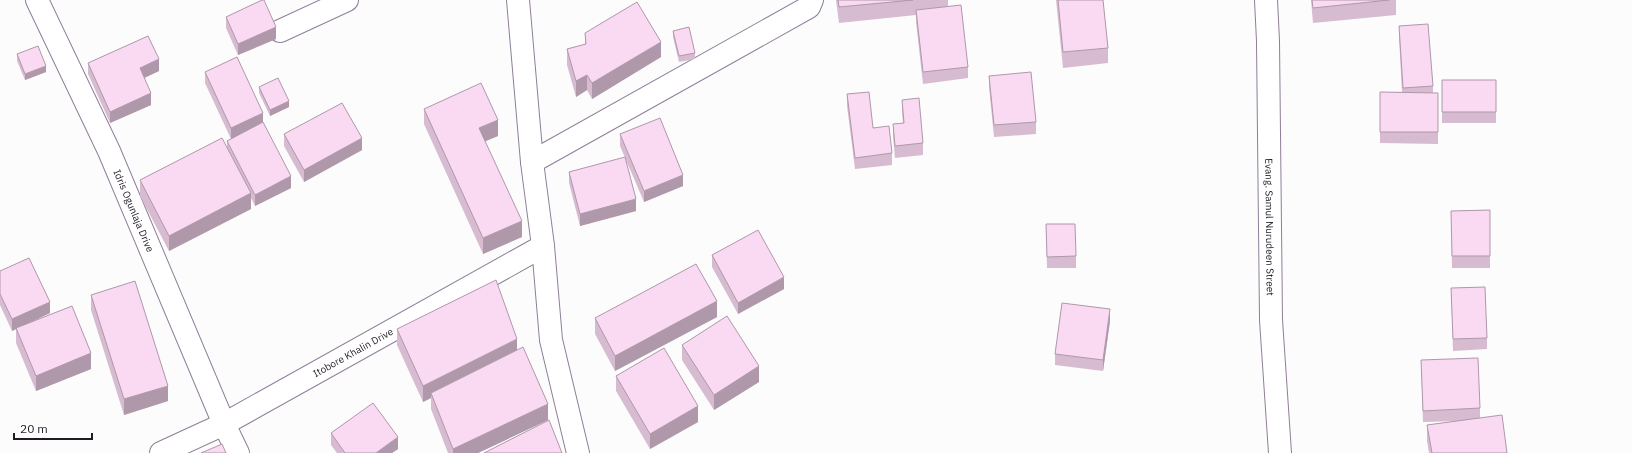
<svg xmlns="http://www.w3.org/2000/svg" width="1632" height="453" font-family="'IBM Plex Sans',sans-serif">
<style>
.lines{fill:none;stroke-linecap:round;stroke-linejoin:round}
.minor-casing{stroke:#8f7e99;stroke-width:24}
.minor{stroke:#fff;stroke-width:22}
.wall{fill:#d7bbd0}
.shaded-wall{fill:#af98a9}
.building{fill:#fad9f2;stroke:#af98a9}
.labels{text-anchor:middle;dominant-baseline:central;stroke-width:4;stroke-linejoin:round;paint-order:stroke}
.street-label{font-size:10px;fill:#211a25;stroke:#fff}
</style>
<rect width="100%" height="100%" fill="#fcfcfc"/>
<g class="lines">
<g class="minor-casing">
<g id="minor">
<path id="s1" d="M37,0L109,151L224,424L238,453"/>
<path d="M518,0L532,162L543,246L551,340L578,453"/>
<path id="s2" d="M1266,0L1268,41L1271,320L1280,453"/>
<path d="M280,31L347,0"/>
<path d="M532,162L809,7L812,0"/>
<path id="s3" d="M161,453L224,424L543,246"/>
</g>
</g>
<use href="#minor" class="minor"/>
</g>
<path class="wall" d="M836,0H948V7L968,67V78L923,84L916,22V15L839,23Z
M1056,0H1103L1108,48V63L1063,68Z
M1311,0H1396V15L1313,23Z
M226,17L276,39L238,55L226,28Z
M1399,26L1433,86V93H1438V144L1380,143V92H1402L1399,37Z
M673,31L695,53V59L679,62L673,37Z
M585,33L661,57L592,99L587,90L576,97L567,65V49L585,44Z
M17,54L46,72L25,80L17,61Z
M88,63L159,71L144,78L151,105L110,123L88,74Z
M205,72L263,122L291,188L255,206L251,198V209L169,251L140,196V180L227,148V141L231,139L205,83Z
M989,76L1036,122V134L994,137L989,87Z
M1442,80H1496V123H1442Z
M259,87L289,107L270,116L259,93Z
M847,94L873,128L892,153V165L855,169L847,106Z
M902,100L923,143V155L895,158L893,136V124L903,123L902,112Z
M424,109L498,136L485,141L522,237L483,254L424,124Z
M284,134L362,150L304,182L284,146Z
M620,134L683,186L644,202L620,146Z
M569,172L636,211L580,226L569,183Z
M1490,210V268H1452L1451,211Z
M1046,224L1076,256V268H1047Z
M712,255L784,289L738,314L712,267Z
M0,271L50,313L33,321L91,369L36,391L16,343V329L12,331L0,305Z
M1451,288L1487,338V349L1453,351Z
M91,295L168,401L124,415L91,310Z
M717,317L615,371L595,334V318Z
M1110,321L1103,371L1055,365V354Z
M397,329L517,350L548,420L478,453H448L431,409V398L423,402L397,345Z
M682,345L759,382L714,410L682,360Z
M1421,360L1480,408V418L1507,453H1429L1427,441V425L1460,421L1423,422Z
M616,376L698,422L650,449L616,391Z
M331,433L398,449L392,453H337L331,445Z"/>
<path class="shaded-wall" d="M276,27V39L238,55V44Z
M661,42V57L592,99V83Z
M159,59V71L140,80V68Z
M46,66V72L25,80V74Z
M587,75V90L576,97V81Z
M151,93V105L110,123V112Z
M289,101V107L270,116V110Z
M263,113V125L231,140V128Z
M498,120V136L479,144V128Z
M362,138V150L304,182V170Z
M683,175V186L644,202V191Z
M291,176V188L255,206V195Z
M251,193V209L169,251V236Z
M636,199V211L580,226V214Z
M522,221V237L483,254V238Z
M784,277V289L738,314V303Z
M717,301V317L615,371V356Z
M50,302V313L12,331V319Z
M1110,309V321L1103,371V360Z
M517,339V355L431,393V398L423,402V386Z
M91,353V369L36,391V376Z
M759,366V382L714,410V395Z
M168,386V401L124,415V399Z
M548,404V420L478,453H453V449Z
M698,406V422L650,449V434Z
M398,437V449L392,453H376Z"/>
<path class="building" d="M262,0H264L276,27L238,44L226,17Z
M838,0H913L839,7Z
M1058,0H1103L1108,48L1063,52Z
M1312,0H1389L1313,8Z
M637,2L661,42L592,83L587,75L576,81L567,49L586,44L585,33Z
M961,5L968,67L923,72L916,10Z
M1428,24L1433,86L1403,88L1399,26Z
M689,27L695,53L679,56L673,31Z
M148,36L159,59L140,68L151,93L110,112L88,63Z
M38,46L46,66L25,74L17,54Z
M237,57L263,113L231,128L205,72Z
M1031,72L1036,122L994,125L989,76Z
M278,78L289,101L270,110L259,87Z
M1442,80H1496V112H1442Z
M481,83L498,120L479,128L522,221L483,238L424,109Z
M869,92L873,128L889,126L892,153L855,158L847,94Z
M1380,92L1438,93V132H1380Z
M919,98L923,143L895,146L893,124L904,123L902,100Z
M342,103L362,138L304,170L284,134Z
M660,118L683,175L644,191L620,134Z
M263,122L291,176L255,195L227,141Z
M222,138L251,193L169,236L140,180Z
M625,157L636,199L580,214L569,172Z
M1490,210V256H1452L1451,211Z
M1046,224H1075L1076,256L1047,257Z
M758,230L784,277L738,303L712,255Z
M29,258L50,302L12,319L0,294V271Z
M696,264L717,301L615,356L595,318Z
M496,280L517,339L423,386L397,329Z
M135,281L168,386L124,399L91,295Z
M1485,287L1487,338L1453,339L1451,288Z
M1062,303L1110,309L1103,360L1055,354Z
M72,306L91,353L36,376L16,328Z
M727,316L759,366L714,395L682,345Z
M523,347L548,404L453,449L431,393Z
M664,348L698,406L650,434L616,376Z
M1478,358L1480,408L1423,411L1421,360Z
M373,403L398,437L376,453H345L331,433Z
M1502,415L1507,453H1432L1427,425Z
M549,420L562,453H484Z
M222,444L226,453H201Z"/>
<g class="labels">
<g class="street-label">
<text stroke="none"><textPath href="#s1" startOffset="232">Idris Ogunlaja Drive</textPath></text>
<text stroke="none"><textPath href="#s2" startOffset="227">Evang. Samul Nurudeen Street</textPath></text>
<text stroke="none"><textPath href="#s3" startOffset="217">Itobore Khalin Drive</textPath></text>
</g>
</g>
<path d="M14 433v6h78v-6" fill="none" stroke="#211a25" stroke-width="2"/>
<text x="20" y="433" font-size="12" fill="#211a25" stroke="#ffffff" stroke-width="3" paint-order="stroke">20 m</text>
</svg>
